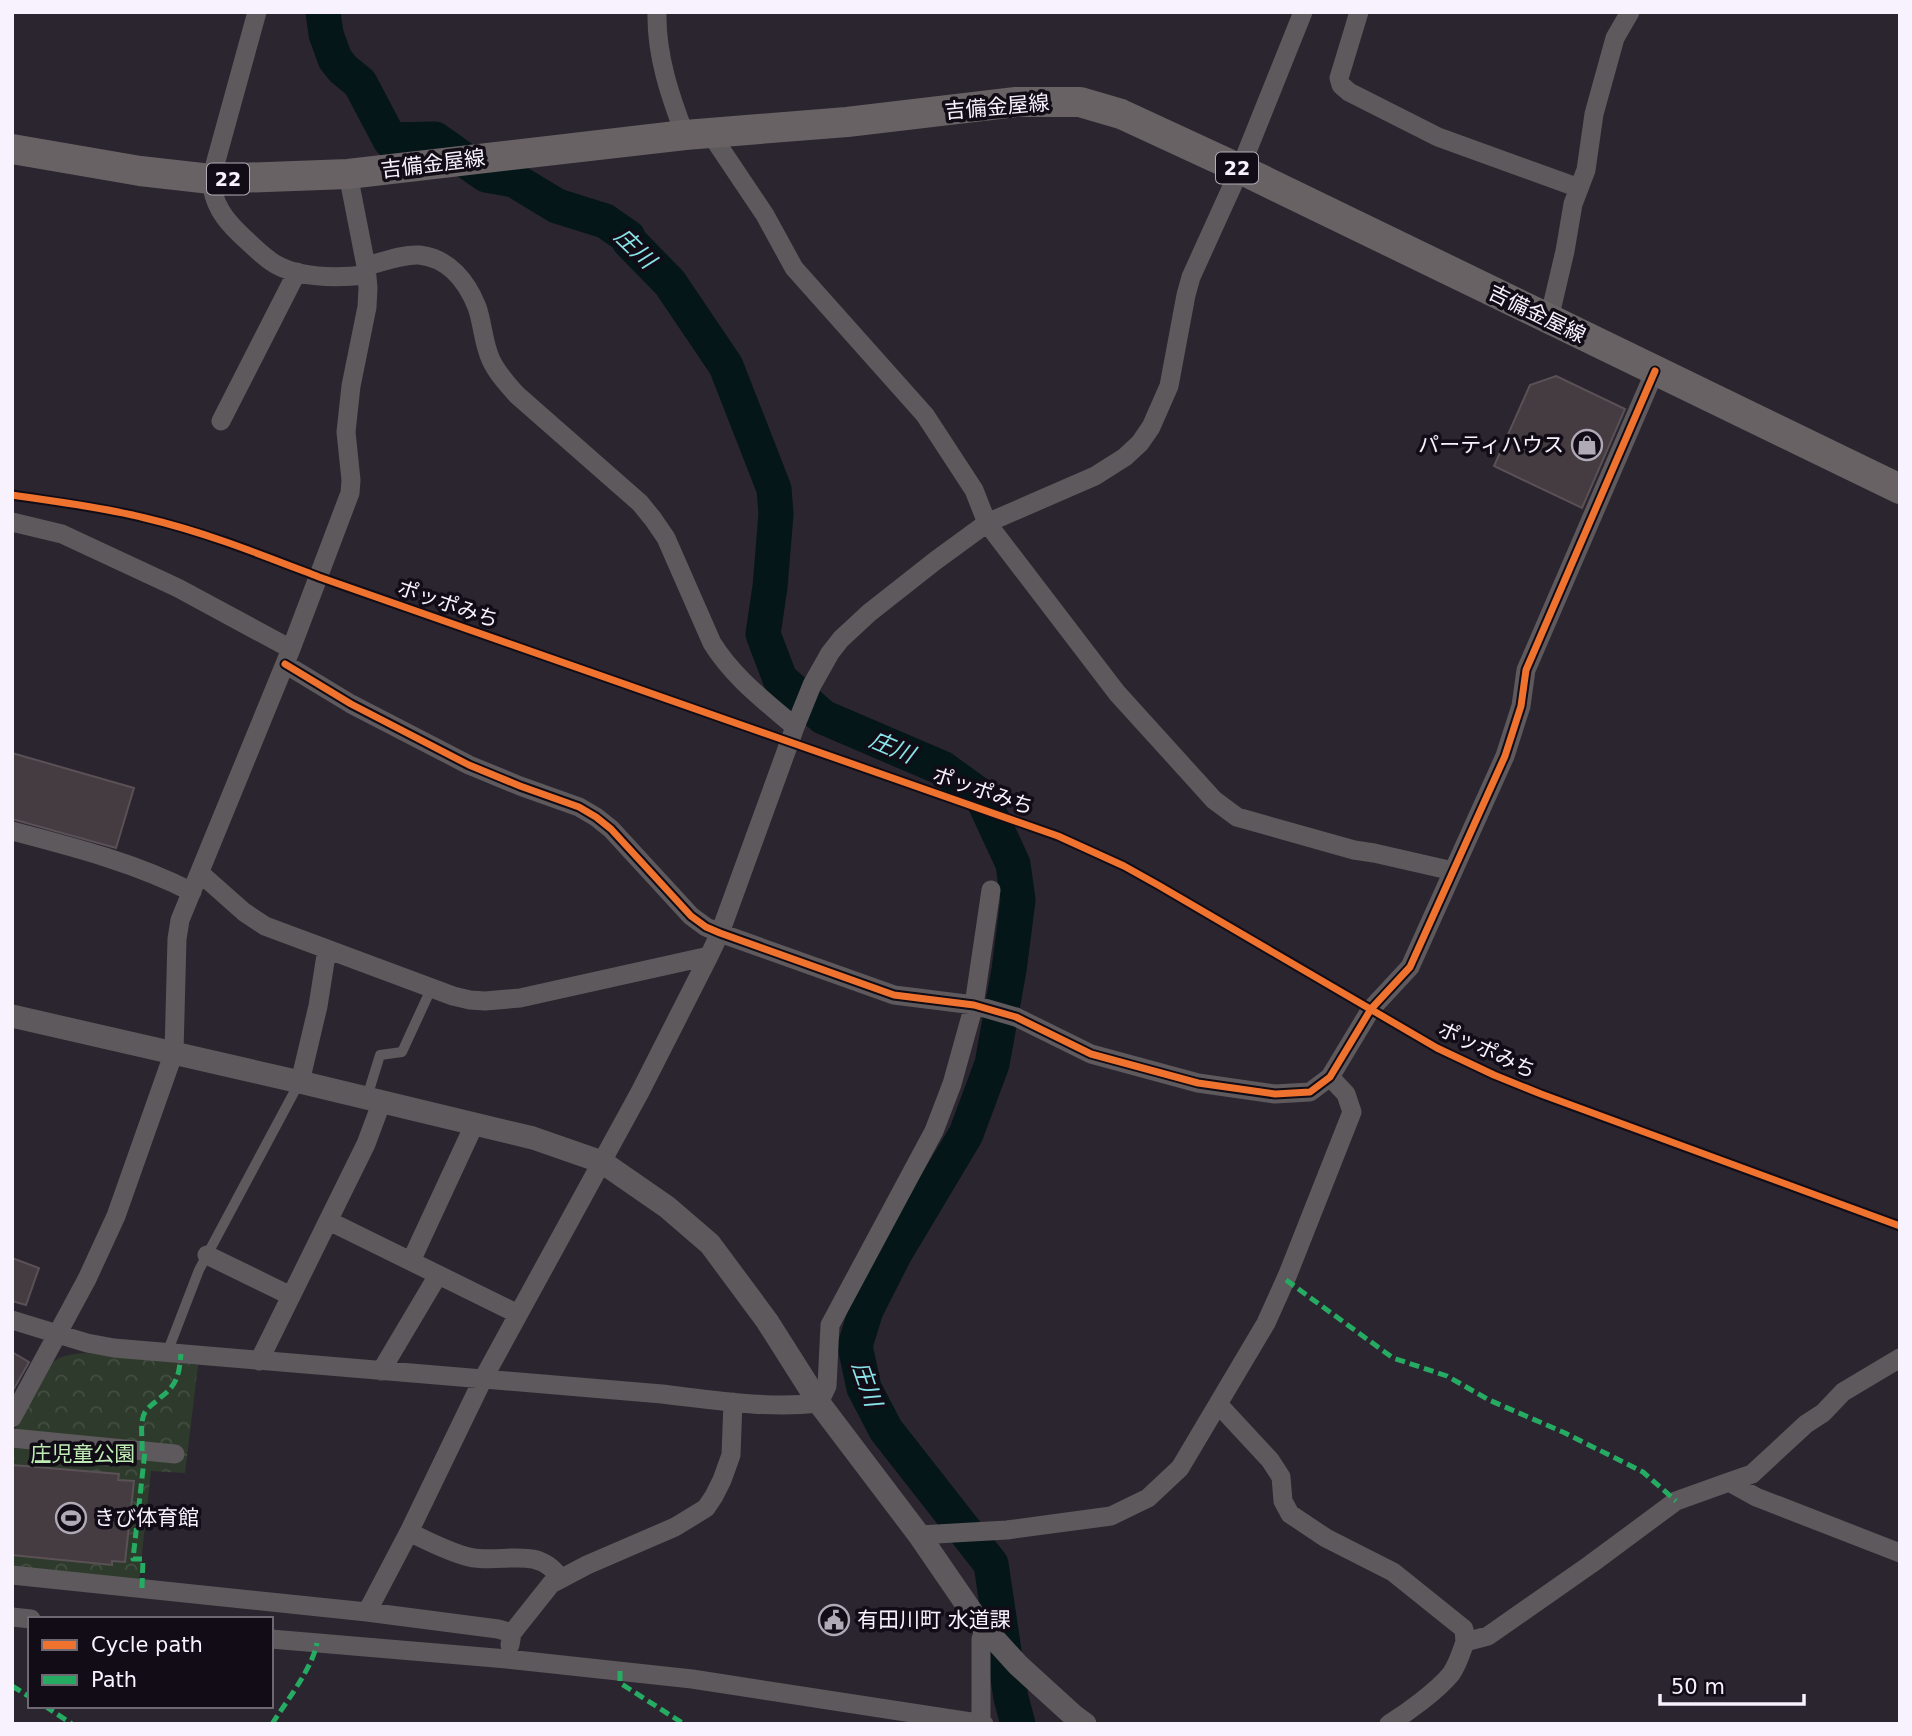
<svg xmlns="http://www.w3.org/2000/svg" width="1912" height="1736" font-family="'DejaVu Sans','Noto Sans JP',sans-serif">
<style>
.park{fill:url(#park-crowns)}
.lines{fill:none;stroke-linecap:round;stroke-linejoin:round}
.river{stroke:#041618;stroke-width:35}
.building{fill:#443c40;stroke:#5a5156;stroke-width:2}
.service{stroke:#5e595c;stroke-width:10}
.minor{stroke:#5e595c;stroke-width:19}
.tertiary{stroke:#5e595c;stroke-width:23}
.primary{stroke:#696265;stroke-width:30}
.quiet{stroke:#26ab63;stroke-width:5;stroke-dasharray:10 5;stroke-linecap:butt}
.cycleway-casing{stroke:#110c15;stroke-width:11}
.cycleway{stroke:#ef722f;stroke-width:7}
.labels{text-anchor:middle;dominant-baseline:central;stroke-width:7;stroke-linejoin:round;paint-order:stroke}
.shield{fill:#110c15;stroke:#b3acb8;stroke-width:2}
.shield-label{font-size:19px;font-weight:bold;fill:#f8f1fe}
.street-label{font-size:21px;fill:#f8f1fe;stroke:#110c15}
.poi-label{font-size:21px;fill:#f8f1fe;stroke:#110c15;text-anchor:start}
.park-label{font-size:21px;fill:#beebb3;stroke:#110c15}
.water-label{font-size:23px;font-style:italic;fill:#88e4e9;stroke:#110c15}
</style>
<defs>
<pattern id="park-crowns" width="20" height="18" patternUnits="userSpaceOnUse" patternTransform="scale(1.75)"><rect width="20" height="18" fill="#2e3b2c"/><path d="M2 6a3 3 0 1 1 6 0M12 15a3 3 0 1 1 6 0" fill="none" stroke="#434e41"/></pattern>
</defs>
<rect width="100%" height="100%" fill="#2b252f"/>
<path class="park" d="M86,1353L198,1365L185,1473L151,1471L139,1581L12,1570V1436L48,1367C58,1355 71,1354 86,1353Z"/>
<g class="lines">
<path class="river" d="M323,12L326,34L335,59L343,69L360,83L390,140L435,139L486,175L514,180L557,206L605,221L628,237L629,241L670,283L726,366L774,489L776,514L770,587L763,634L780,679L823,717L942,768L982,797L1013,864L1018,900L1009,970L992,1064L966,1134L895,1253L866,1310L855,1346L864,1388L886,1430L991,1564L1011,1698L1018,1724"/>
</g>
<path class="building" d="M1556,376L1625,409L1582,508L1494,466L1530,385Z
M12,753L134,788L116,848L12,819Z
M12,1258L39,1268L26,1305L12,1301Z
M12,1352L29,1362L12,1392Z
M12,1465L119,1474L118,1480L134,1481L125,1562L112,1561V1565L12,1555Z"/>
<g class="lines">
<path class="service" d="M367,1097L380,1055L402,1052L431,989
M167,1353L199,1270L299,1083"/>
<path class="minor" d="M257,12L211,179C213,204 224,219 241,235C252,245 262,256 275,264C301,279 337,278 366,275
M657,12C656,55 670,96 685,135
M1359,12L1339,78L1341,85L1349,92L1438,137L1579,188
M710,133L765,215L794,268L925,415L974,490L987,523L1117,693L1214,800L1237,817L1354,850L1374,853L1453,871
M366,266C383,262 402,254 419,255C449,258 467,282 477,307C483,324 483,343 491,360C497,373 507,384 517,395L640,503L653,519L666,538L712,643C733,677 765,701 795,727
M1549,319L1565,251L1573,204L1586,170L1594,114L1615,38L1630,12
M221,421L297,272
M12,522L62,534L178,588L291,649
M285,664L351,704L469,765L520,786L579,807L596,817L611,829L691,916L706,927L720,933L894,995L974,1005L1016,1017L1091,1054L1198,1083L1275,1094L1310,1092L1330,1077L1371,1009L1410,967L1505,756L1521,706L1526,670L1655,371
M12,831C73,847 136,863 192,892
M200,873L244,912L265,926L453,996L470,1000L485,1001L520,998L709,956
M300,1082L318,1006L327,949
M329,1221L518,1314
M207,1255L291,1296
M411,1261L475,1123
M12,1320L87,1343L114,1348L662,1394C713,1400 767,1409 819,1403L827,1386L830,1325L934,1131L952,1084L974,1005L991,890
M259,1361L366,1144L382,1101
M381,1371L438,1275
M1218,1404L1270,1460L1281,1477L1283,1501L1290,1514L1326,1538L1393,1572L1464,1629L1465,1642
M12,1418L87,1279L116,1216L174,1052L177,939L180,920L291,649L350,493L351,480L346,432L351,386L367,307L368,288L366,266L348,174
M12,1438L175,1454
M1729,1482L1752,1474L1806,1424L1823,1413L1843,1392L1900,1358
M409,1532C428,1541 448,1552 469,1557C501,1565 537,1544 560,1578
M919,1535L1007,1530L1111,1516L1148,1498L1180,1468L1266,1323L1288,1274L1352,1112L1346,1094L1330,1077
M12,1575L367,1612L498,1629L512,1633
M367,1612L409,1532L483,1379L640,1092L709,956L720,933L795,727L812,685L830,653L841,639L869,613L935,561L987,523L1095,476L1125,457L1140,443L1151,427L1169,386L1186,295L1191,277L1240,169L1303,12
M12,1617L31,1619
M271,1639L507,1659L692,1679L984,1724
M510,1645L512,1633L551,1584L587,1565L675,1527L706,1508L714,1496L722,1480L731,1455L733,1402
M981,1724V1639L986,1629
M1389,1724C1408,1712 1437,1691 1451,1674C1458,1664 1461,1653 1465,1642L1488,1636L1591,1564L1676,1501L1729,1482L1756,1497L1900,1553"/>
<path class="tertiary" d="M12,1016L300,1082L533,1138L602,1162L667,1207L710,1244L767,1321L819,1403L919,1535L978,1621L1018,1665L1074,1716L1085,1724"/>
<path class="primary" d="M12,149L140,171L211,179L348,174L685,135L847,122L1016,102H1080L1121,114L1240,169L1900,489"/>
<path class="quiet" d="M1286,1280L1393,1358L1447,1376L1489,1400L1565,1433L1643,1472L1676,1501
M142,1451C143,1439 139,1423 145,1412C149,1406 156,1402 161,1397C178,1384 179,1374 181,1354
M142,1588L143,1559H133L145,1451
M620,1671V1683L684,1724
M12,1686L30,1697
M45,1706L72,1724
M272,1724C286,1702 313,1667 317,1643"/>
<g class="cycleway-casing">
<path id="cycleway" d="M12,495C57,502 102,507 145,518C205,532 262,555 319,577L1058,836L1124,866L1158,885L1437,1048L1494,1075L1541,1094L1900,1226
M285,664L351,704L469,765L520,786L579,807L596,817L611,829L691,916L706,927L720,933L894,995L974,1005L1016,1017L1091,1054L1198,1083L1275,1094L1310,1092L1330,1077L1371,1009L1410,967L1505,756L1521,706L1526,670L1655,371"/>
</g>
<use href="#cycleway" class="cycleway"/>
</g>
<defs>
<g id="shop-ring" transform="scale(1.575)"><circle r="9.5" fill="#110c15" stroke="#b0aab6" stroke-width="1.5"/><path d="M-5-2.5h2.3a2.7 3.5 0 0 1 5.4 0H5L5.5 6h-11ZM-1.5-2.5h3a1.5 2.3 0 0 0-3 0Z" fill="#b0aab6"/></g>
<g id="stadium-ring" transform="scale(1.575)"><circle r="9.5" fill="#110c15" stroke="#b0aab6" stroke-width="1.5"/><path d="M0-5a6.5 5 0 1 0 0 10a6.5 5 0 1 0 0-10ZM-3.5-1.8h7v3.6h-7Z" fill="#b0aab6"/></g>
<g id="civic-ring" transform="scale(1.575)"><circle r="9.5" fill="#110c15" stroke="#b0aab6" stroke-width="1.5"/><path d="M-.6-6.5H3V-4.5H.6V-3L4-1V1h2V6H-6V1h2V-1L-.6-3ZM-1.2 2.5V6h2.4V2.5Z" fill="#b0aab6"/></g>
</defs>
<g fill-rule="evenodd">
<use href="#shop-ring" x="1587" y="445"/>
<use href="#stadium-ring" x="71" y="1518"/>
<use href="#civic-ring" x="834" y="1620"/>
</g>
<g class="labels">
<g class="shield">
<rect x="1216" y="152.5" width="42" height="31" rx="5"/>
<rect x="207" y="163.5" width="42" height="31" rx="5"/>
</g>
<g class="shield-label">
<text x="1237" y="168">22</text>
<text x="228" y="179">22</text>
</g>
<g class="street-label">
<text transform="translate(997 107) rotate(-5)">吉備金屋線</text>
<text transform="translate(433 164) rotate(-7)">吉備金屋線</text>
<text transform="translate(1537 314) rotate(26)">吉備金屋線</text>
<text transform="translate(448 604) rotate(19)">ポッポみち</text>
<text transform="translate(983 791) rotate(19)">ポッポみち</text>
<text transform="translate(1487 1050) rotate(25)">ポッポみち</text>
</g>
<g class="poi-label">
<text x="1564" y="445" text-anchor="end">パーティハウス</text>
<text x="94" y="1518">きび体育館</text>
<text x="857" y="1620">有田川町 水道課</text>
</g>
<g class="park-label">
<text x="83" y="1454">庄児童公園</text>
</g>
<g class="water-label">
<text transform="translate(635 248) rotate(44)">庄川</text>
<text transform="translate(892 747) rotate(23)">庄川</text>
<text transform="translate(867 1384) rotate(71)">庄川</text>
</g>
</g>
<rect width="1912" height="1736" fill="none" stroke="#f8f1fe" stroke-width="28"/>
<rect x="28" y="1617" width="245" height="91" fill="#110c15" stroke="#6d6872" stroke-width="2"/>
<rect x="42" y="1640" width="35" height="10" fill="#ef722f" stroke="#6d6872" stroke-width="2"/>
<text x="91" y="1652" font-size="21" fill="#f8f1fe">Cycle path</text>
<rect x="42" y="1675" width="35" height="10" fill="#26ab63" stroke="#6d6872" stroke-width="2"/>
<text x="91" y="1687" font-size="21" fill="#f8f1fe">Path</text>
<path d="M1660 1694v10h144v-10" fill="none" stroke="#f8f1fe" stroke-width="3.5"/>
<text x="1671" y="1694" font-size="21" fill="#f8f1fe" stroke="#110c15" stroke-width="5" paint-order="stroke">50 m</text>
</svg>
